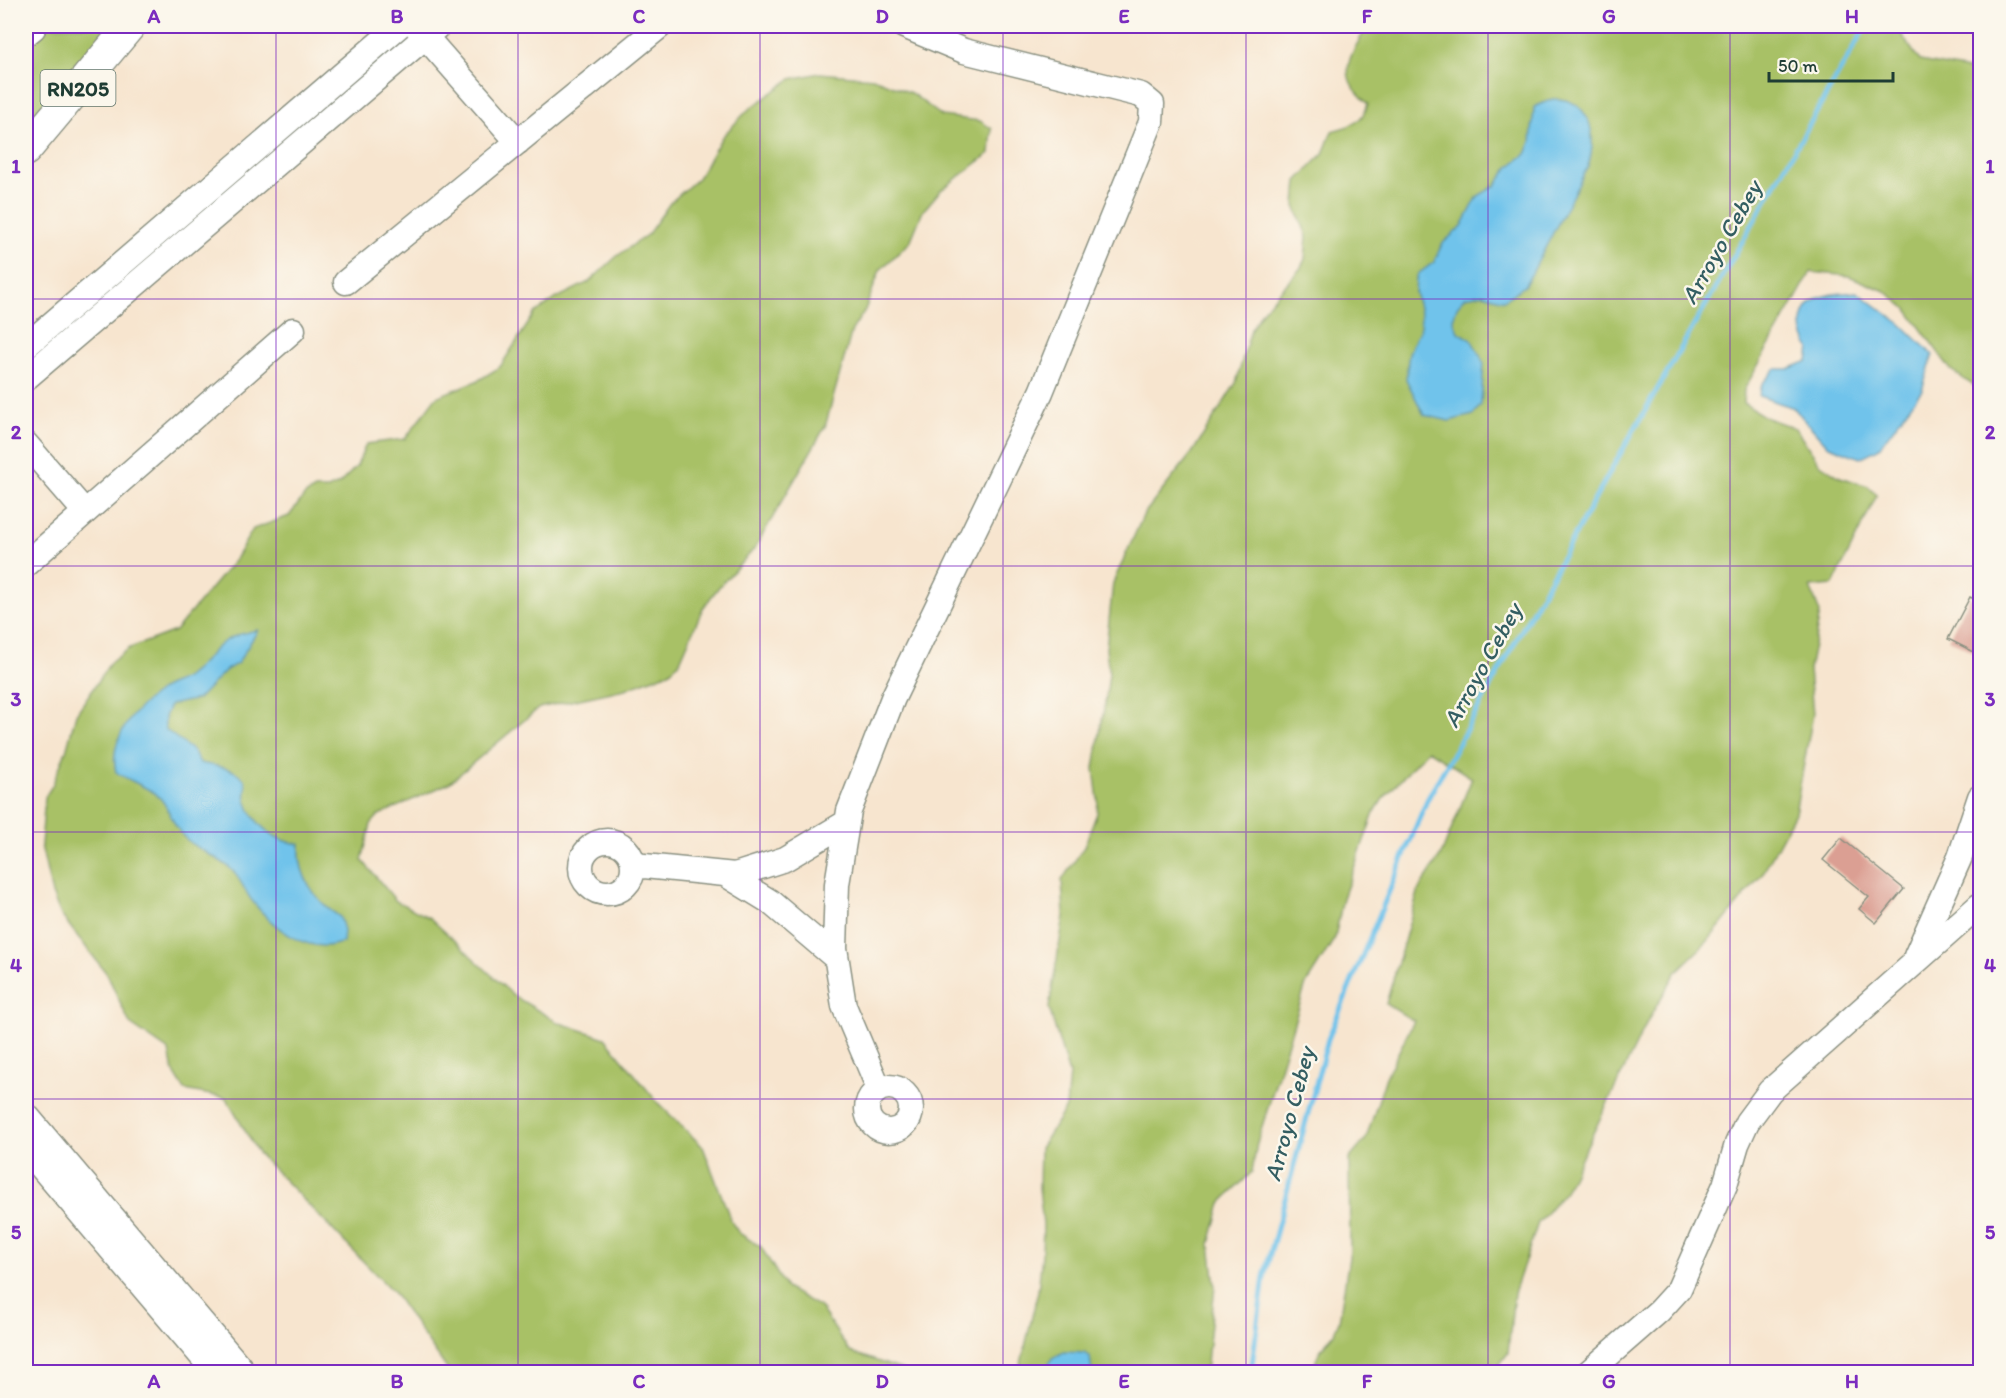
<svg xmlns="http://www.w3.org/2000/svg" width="2006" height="1398" font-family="Itim,sans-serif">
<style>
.green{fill:#a8c166;stroke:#647f4d;stroke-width:1.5}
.water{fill:#6fc3eb;stroke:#478090;stroke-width:1.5}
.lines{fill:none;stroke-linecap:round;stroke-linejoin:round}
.stream{stroke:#6fc3eb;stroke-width:5}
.building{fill:#db9f93}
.minor-casing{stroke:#8b9182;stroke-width:27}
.major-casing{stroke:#8b9182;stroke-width:33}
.minor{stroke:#fff;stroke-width:24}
.major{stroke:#fff;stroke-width:30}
.grid{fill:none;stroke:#7b2cbf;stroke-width:1.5;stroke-opacity:0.55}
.labels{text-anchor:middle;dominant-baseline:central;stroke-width:5;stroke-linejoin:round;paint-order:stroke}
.shield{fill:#fbf7ec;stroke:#61756b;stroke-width:1.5}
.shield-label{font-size:21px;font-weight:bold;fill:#1f3d34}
.water-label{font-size:24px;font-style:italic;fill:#335e62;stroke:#fbf7ec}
.neatline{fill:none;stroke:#7b2cbf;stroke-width:2}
.grid-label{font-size:20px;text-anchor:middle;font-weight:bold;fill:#7b2cbf}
</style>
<rect width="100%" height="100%" fill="#fbf7ec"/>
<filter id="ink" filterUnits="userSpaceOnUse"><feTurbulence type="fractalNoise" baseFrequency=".0167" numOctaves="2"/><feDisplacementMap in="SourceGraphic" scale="12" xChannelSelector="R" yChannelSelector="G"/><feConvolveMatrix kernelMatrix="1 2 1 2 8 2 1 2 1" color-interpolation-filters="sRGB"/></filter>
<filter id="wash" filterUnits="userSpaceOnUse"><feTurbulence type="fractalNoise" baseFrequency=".008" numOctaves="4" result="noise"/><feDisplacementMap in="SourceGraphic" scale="24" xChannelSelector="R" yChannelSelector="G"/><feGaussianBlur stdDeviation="1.35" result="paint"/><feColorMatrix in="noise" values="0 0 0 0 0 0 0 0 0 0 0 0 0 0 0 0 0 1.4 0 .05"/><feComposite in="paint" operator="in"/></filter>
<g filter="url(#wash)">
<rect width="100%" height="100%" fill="#f7e5cf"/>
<path class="green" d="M42,26H120L26,139V39Z
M1367,26H1892L1897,28L1920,61L1980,72V390L1951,370L1906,308L1885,291L1849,276L1811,272L1744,390L1743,403L1767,418L1795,428L1819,463L1840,477L1868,486L1877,495L1833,585L1810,587L1820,613L1809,670L1813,714L1795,813L1763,873L1707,942L1677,971L1648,1020L1565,1191L1538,1223L1514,1293L1508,1353L1494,1372H1312L1319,1352L1334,1333L1339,1321L1350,1251L1349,1159L1366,1139L1386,1077L1414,1021L1386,1004L1419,889L1441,855L1472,778L1428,750L1382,800L1374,813L1343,898L1335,938L1306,984L1257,1143L1252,1172L1221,1203L1210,1244L1215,1285L1206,1372H1019L1038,1291L1042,1255L1043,1224L1039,1188L1040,1148L1066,1108L1069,1074L1049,1008L1064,916L1062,880L1084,847L1097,813L1098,800L1094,768L1106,697L1109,674L1106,649L1113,583L1144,514L1192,453L1236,383L1251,329L1263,310L1300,269L1305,259L1307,236L1295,206L1297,181L1323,154L1332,131C1350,126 1362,124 1368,104C1363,98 1356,92 1352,85C1340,63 1359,44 1367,26Z
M820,73L873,78L911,93L942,116L980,121L992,129L990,153L940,191L923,211L910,242L880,270L865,310L852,330L825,427L755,548L718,588L703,608L679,663L669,672L625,689L539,708L449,783L379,815L371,824L362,860L396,901L430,918L514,996L557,1022L605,1038L658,1103L703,1147L732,1223L739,1233L761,1247L786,1288L820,1307L850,1352L909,1372H449L393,1292L258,1153L226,1098L185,1090L173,1071L169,1051L130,1024L107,974L61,915L52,894L41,845L45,797L52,786L66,751L76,714L110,663L130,648L175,631L234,561L253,529L289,516L305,495L315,489H328L339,484L357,466L366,444L405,439L436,397L479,380L500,367L535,313L557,298L589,282L616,257L648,234L670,203L698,178L722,137L748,110L791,79Z"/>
<path class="water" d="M1552,99C1590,97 1598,135 1588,166L1531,275L1524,286L1504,300L1483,294L1465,297L1457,307L1453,319L1458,332L1471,339L1484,363L1481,405L1473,415L1449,421L1424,415L1406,379L1409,353L1420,329L1421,316L1415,292L1416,280L1418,274L1434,262L1442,244L1462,226L1478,196L1495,186L1510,166L1526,154L1531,142L1534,107Z
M1857,292L1901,324L1933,355L1922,390L1878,449L1860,458L1827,445L1794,408L1759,396L1762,384L1775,369H1788L1808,361L1810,348C1796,327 1800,301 1828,295C1837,293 1848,293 1857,292Z
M258,630L238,663L226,670L198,699L170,705L165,717V729L193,751L200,763C213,766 234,767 243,778C249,786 244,792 246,800C253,825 276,842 300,844C297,875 315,901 340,917L344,930L343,942C307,957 271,926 250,898C243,887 239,876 230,868C216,856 197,850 184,837C173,826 170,809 160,798C148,786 130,782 116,772C108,738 135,708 162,689C169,684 180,682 187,677C218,653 212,638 258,630Z
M1064,1352L1085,1353L1090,1357L1092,1372H1044L1052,1358Z"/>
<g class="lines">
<path class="stream" d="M1251,1372L1264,1277L1328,1039L1427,800L1615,463L1866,26"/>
</g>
<g id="blocks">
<path class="building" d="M1970,597L1980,602V655L1948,639Z
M1841,838L1904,889L1876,923L1859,909L1869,897L1823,860Z"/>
</g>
</g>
<g filter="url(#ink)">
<use href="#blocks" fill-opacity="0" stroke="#8b9182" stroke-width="1.5"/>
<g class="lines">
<g class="minor-casing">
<path id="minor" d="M416,26L518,142
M346,282L660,26
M26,346L399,26
M26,378L438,26
M26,444L85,512
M26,564L293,330
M581 867a26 26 0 1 1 52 0a26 26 0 1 1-52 0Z
M634,865L735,875L785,859L847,822
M725,874L769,901L836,958
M1916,956L1960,857L1980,797
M867 1109a22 22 0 1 1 44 0a22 22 0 1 1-44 0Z
M879,1089L844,1006L835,948L837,884L849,811L893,698L1041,392L1151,122L1152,104L1141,95L964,51L904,26
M26,1115L244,1372
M26,1149L215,1372
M1589,1372L1659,1311L1679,1289L1725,1185L1737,1144L1747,1122L1770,1091L1980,905"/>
</g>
<g class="major-casing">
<path id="major" d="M26,30L31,26
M26,150L130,26"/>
</g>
<use href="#minor" class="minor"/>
<use href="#major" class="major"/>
</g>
</g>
<path class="grid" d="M276,26V1372M518,26V1372M760,26V1372M1003,26V1372M1246,26V1372M1488,26V1372M1730,26V1372M26,299H1980M26,566H1980M26,832H1980M26,1099H1980"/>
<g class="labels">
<rect class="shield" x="40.5" y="70" width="75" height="36" rx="4.5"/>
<g class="shield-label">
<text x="78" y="88">RN205</text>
</g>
<g class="water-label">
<text transform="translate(1721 242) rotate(-60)">Arroyo Cebey</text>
<text transform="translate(1482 665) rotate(-61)">Arroyo Cebey</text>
<text transform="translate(1289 1114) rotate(-75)">Arroyo Cebey</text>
</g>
</g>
<rect width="2006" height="1398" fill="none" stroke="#fbf7ec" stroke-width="66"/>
<path d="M1769 72v9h124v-9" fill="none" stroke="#1f3d34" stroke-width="3"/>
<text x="1778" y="72" font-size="18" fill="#1f3d34" stroke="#fbf7ec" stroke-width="4.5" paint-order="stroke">50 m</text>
<rect x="33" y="33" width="1940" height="1332" class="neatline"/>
<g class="grid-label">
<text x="154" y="23">A</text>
<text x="397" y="23">B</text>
<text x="639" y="23">C</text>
<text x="882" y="23">D</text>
<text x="1124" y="23">E</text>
<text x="1367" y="23">F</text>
<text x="1609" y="23">G</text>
<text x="1852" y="23">H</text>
<text x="16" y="173">1</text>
<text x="1990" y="173">1</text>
<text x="16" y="439">2</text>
<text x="1990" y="439">2</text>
<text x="16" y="706">3</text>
<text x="1990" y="706">3</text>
<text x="16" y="972">4</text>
<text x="1990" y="972">4</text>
<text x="16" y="1239">5</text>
<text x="1990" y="1239">5</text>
<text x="154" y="1388">A</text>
<text x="397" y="1388">B</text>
<text x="639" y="1388">C</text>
<text x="882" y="1388">D</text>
<text x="1124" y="1388">E</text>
<text x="1367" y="1388">F</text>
<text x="1609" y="1388">G</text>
<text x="1852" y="1388">H</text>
</g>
</svg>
